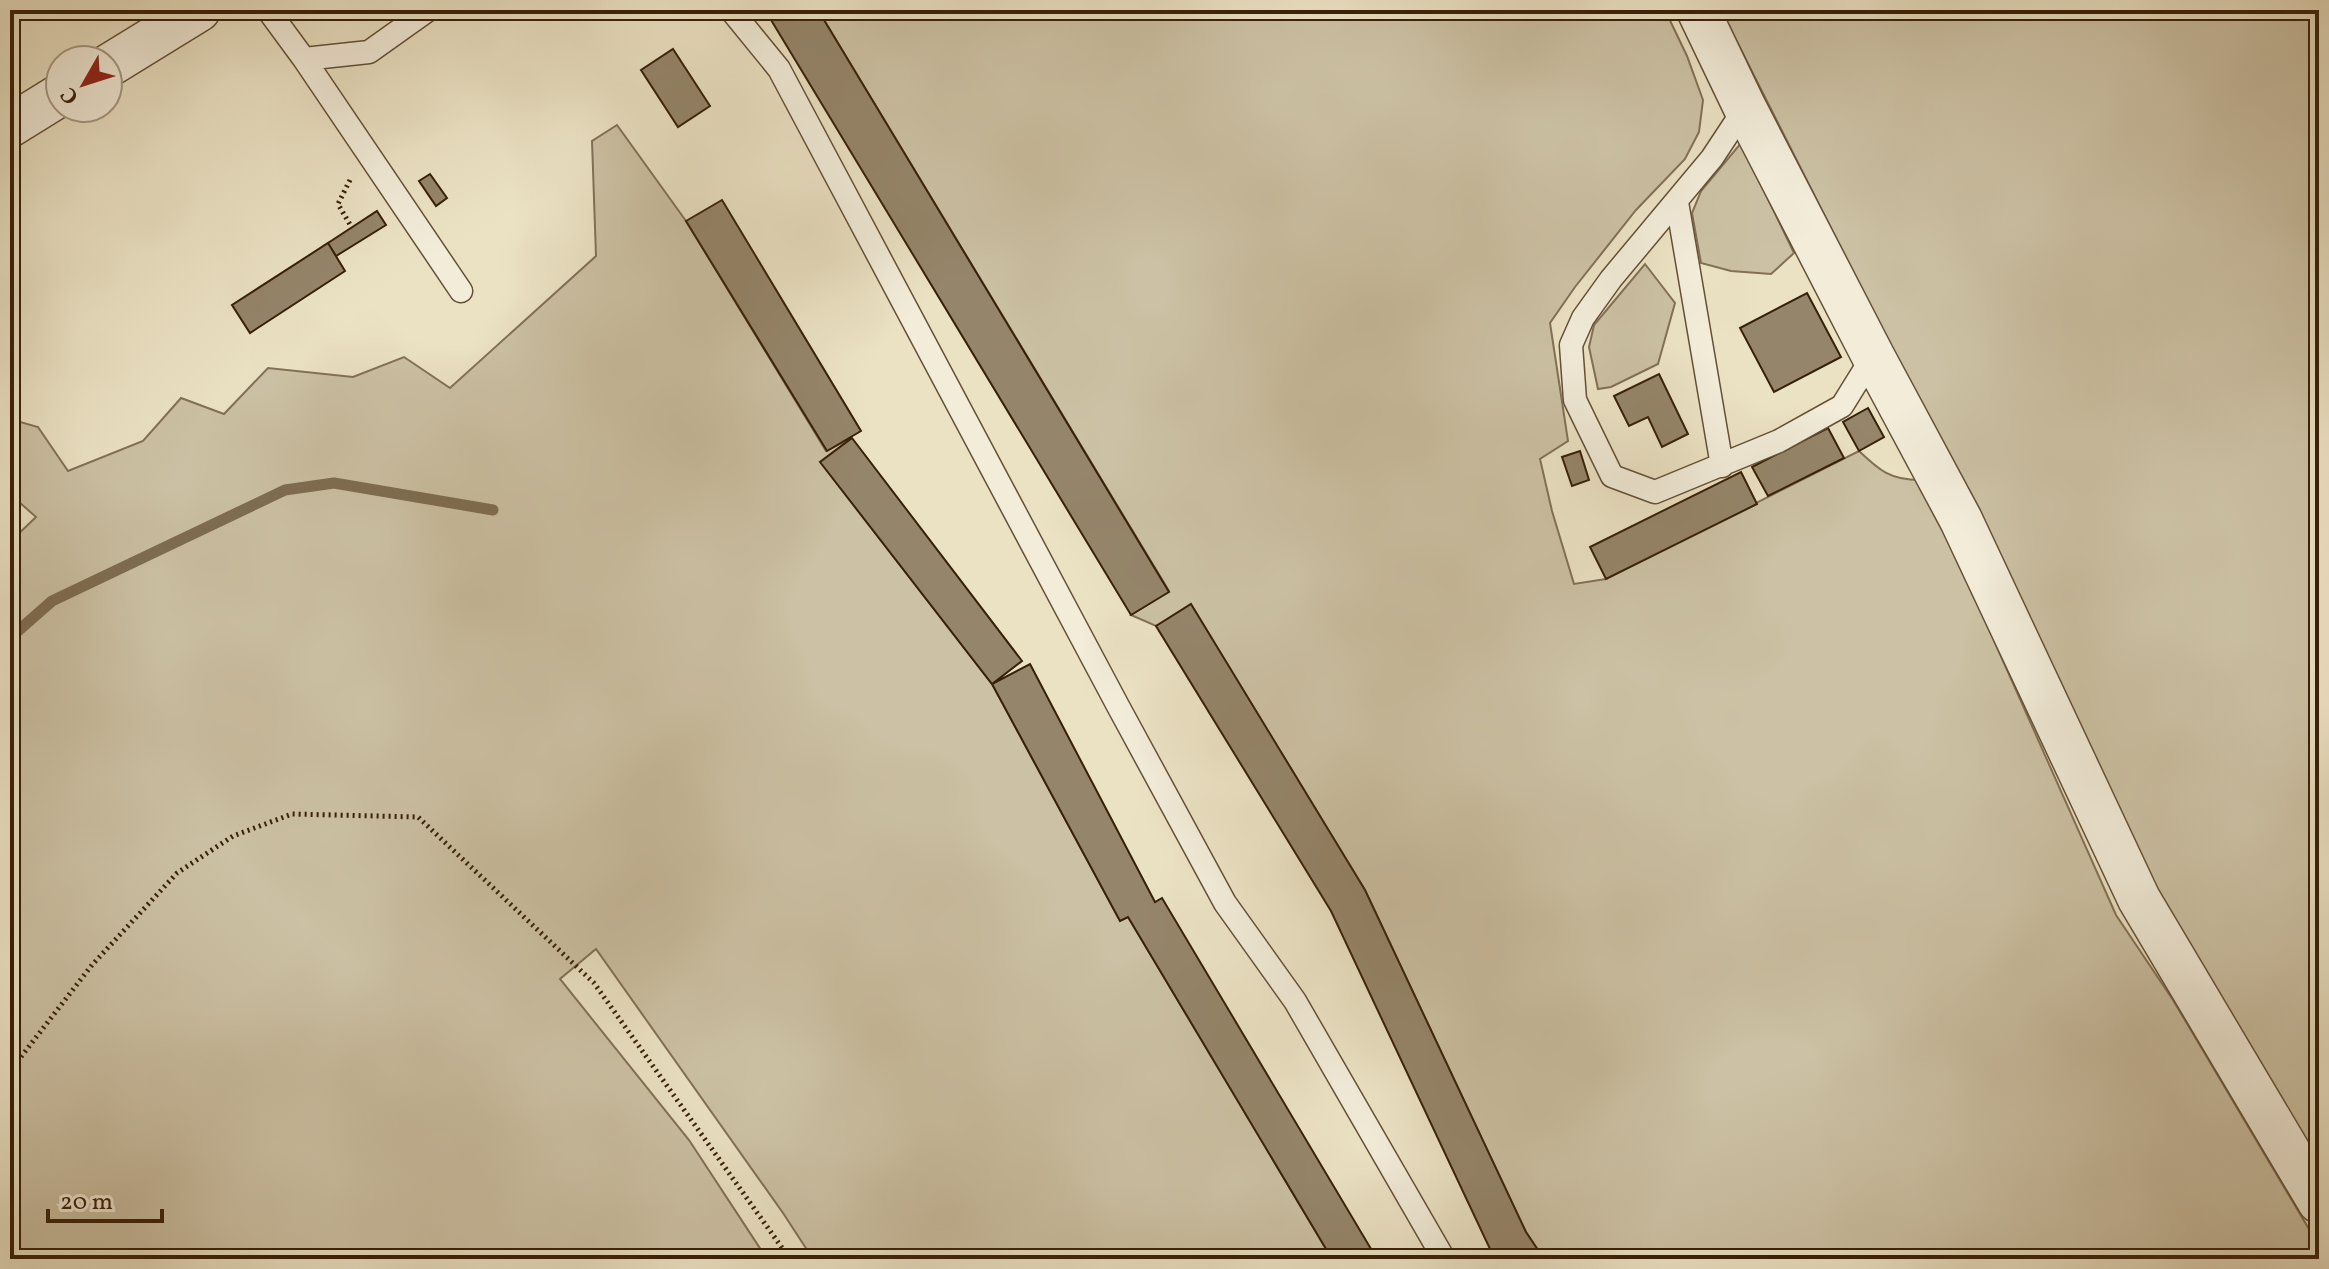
<svg xmlns="http://www.w3.org/2000/svg" width="2329" height="1269" font-family="Vollkorn,serif">
<style>
.green{fill:#ccc1a4;stroke:#827056;stroke-width:2}
.lines{fill:none;stroke-linecap:round;stroke-linejoin:round}
.stream{stroke:#7e6d52;stroke-width:11}
.building{fill:#95856a;stroke:#372008;stroke-width:2}
.lane-casing{stroke:#645037;stroke-width:25}
.street-casing{stroke:#645037;stroke-width:45}
.path{stroke:#372008;stroke-width:5;stroke-dasharray:2 4;stroke-linecap:butt}
.lane{stroke:#f2ecd9;stroke-width:22}
.street{stroke:#f2ecd9;stroke-width:42}
</style>
<rect width="100%" height="100%" fill="#ebe2c4"/>
<filter id="stains"><feTurbulence type="fractalNoise" baseFrequency=".0025" numOctaves="4"/><feColorMatrix values="0 0 0 0 .2 0 0 0 0 .09 0 0 0 0 .02 0 0 0 .5 -.17"/></filter>
<radialGradient id="worn" r=".72"><stop offset=".6" stop-color="#630" stop-opacity="0"/><stop offset="1" stop-color="#630" stop-opacity=".3"/></radialGradient>
<path class="green" d="M818,10H1665L1687,56L1703,100L1699,132L1685,159L1636,210L1575,287L1550,323L1568,441L1540,459L1552,511L1574,584L1606,579L1859,451C1879,470 1890,480 1920,480L1944,528L2116,915L2173,1000L2319,1246V1259H1544L1526,1232L1365,890L1191,605L1156,626L1131,615L1169,591Z
M1721,10H2319V1167L2156,892L1908,381Z
M617,125L686,221L826,451L852,438L821,462L992,684L1120,921L1128,917L1332,1259H813L783,1213L596,949L560,979L689,1140L767,1259H10V542L36,517L10,494V419L38,427L68,471L143,441L181,398L224,414L268,368L353,377L404,357L450,388L596,256L592,141Z
M1741,143L1794,253L1771,274L1731,271L1701,263L1692,213L1701,191Z
M1645,264L1675,303L1658,364L1611,387L1598,389L1589,347L1594,325Z"/>
<g class="lines">
<path class="stream" d="M10,638L52,601L285,490L334,483L493,510"/>
</g>
<path class="building" d="M765,10H818L1169,592L1131,615Z
M673,49L710,106L678,127L641,70Z
M430,174L447,198L436,206L419,181Z
M722,200L861,431L827,451L686,221Z
M377,211L386,225L336,256L328,243Z
M328,243L345,271L250,333L232,305Z
M1807,293L1841,357L1774,392L1740,328Z
M1659,374L1688,434L1662,447L1648,417L1629,426L1614,396Z
M1868,408L1884,437L1859,451L1843,422Z
M1828,428L1844,458L1768,496L1752,467Z
M852,438L1022,661L992,684L820,462Z
M1580,451L1589,480L1572,486L1562,457Z
M1741,472L1757,504L1606,579L1590,547Z
M10,508L19,517L10,526Z
M1191,604L1365,890L1526,1232L1544,1259H1497L1490,1249L1331,911L1156,626Z
M1030,664L1155,902L1162,898L1377,1259H1332L1128,917L1120,921L992,684Z"/>
<g class="lines">
<g class="lane-casing">
<path id="lane" d="M268,10L304,59L461,291
M731,10L779,69L1118,706L1225,903L1295,1001L1444,1259
M304,59L369,52L428,10
M1745,108L1712,158L1611,279L1583,318L1571,345L1575,400L1612,476L1655,492L1779,441L1842,406L1873,356
M1677,202L1722,466"/>
</g>
<g class="street-casing">
<path id="street" d="M1698,10L1745,108L1873,356L1961,520L2139,899L2319,1202
M108,66L199,10
M10,126L60,95"/>
</g>
<path class="path" d="M350,180L338,204L352,228
M10,1071L92,965L177,873L233,836L292,814L418,817L594,983L790,1259"/>
<use href="#lane" class="lane"/>
<use href="#street" class="street"/>
</g>
<rect width="2329" height="1269" fill="none" stroke="#ebe2c4" stroke-width="40"/>
<rect x="12" y="12" width="2305" height="1245" fill="none" stroke="#372008" stroke-width="4"/>
<rect x="20" y="20" width="2289" height="1229" fill="none" stroke="#372008" stroke-width="2"/>
<g transform="translate(84 84) rotate(231)"><circle r="38" fill="#f2ecd9" stroke="#a79a85" stroke-width="2"/>
<path d="M0-6L14 30L0 20L-14 30Z" fill="#8f2418"/>
<text y="-12" font-size="22" font-weight="bold" text-anchor="middle" fill="#372008">С</text>
</g>
<path d="M48 1209v12h114v-12" fill="none" stroke="#372008" stroke-width="4"/>
<text x="60" y="1209" font-size="24" fill="#372008" stroke="#f2ecd9" stroke-width="6" paint-order="stroke">20 m</text>
<rect width="100%" height="100%" filter="url(#stains)"/>
<rect width="100%" height="100%" fill="url(#worn)"/>
</svg>
